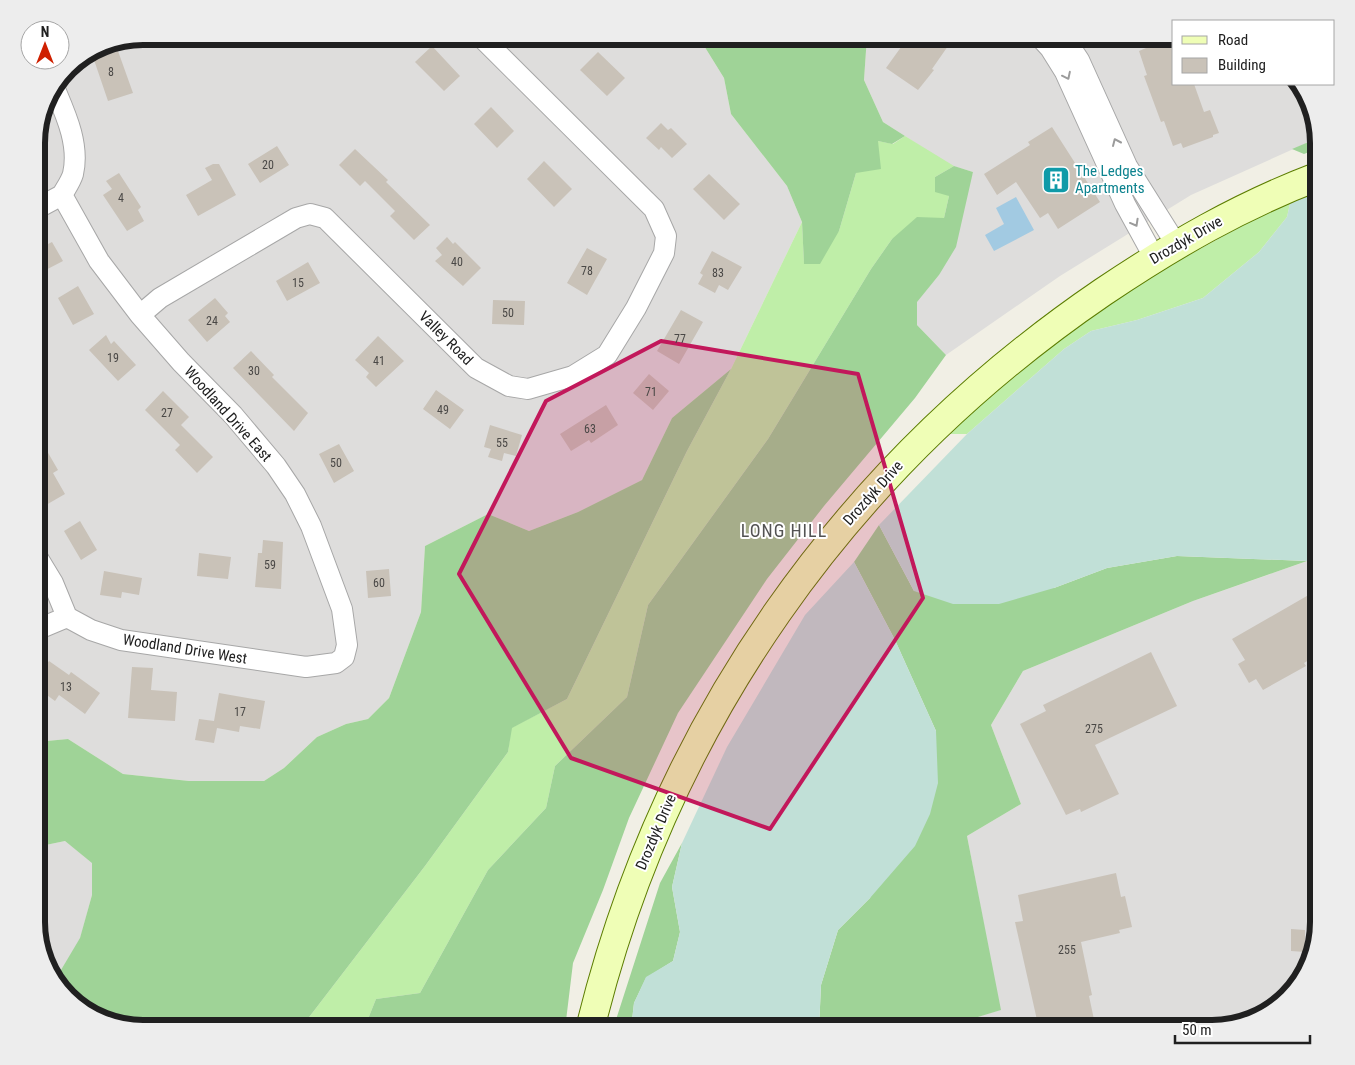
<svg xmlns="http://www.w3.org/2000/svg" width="1355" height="1065" font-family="'Roboto Condensed',sans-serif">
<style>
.residential{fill:#dedddc}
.grass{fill:#bfeea8}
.forest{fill:#9fd397}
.wetland{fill:#c1e0d7}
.water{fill:#a2cae2}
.building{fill:#c9c2b8}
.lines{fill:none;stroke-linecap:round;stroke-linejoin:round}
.street-casing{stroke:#a7a7a7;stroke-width:22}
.secondary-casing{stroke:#5c7d00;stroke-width:30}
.street{stroke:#fff;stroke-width:20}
.secondary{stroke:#effeb6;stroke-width:28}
.oneway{stroke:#9b9b9b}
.marked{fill:#c2185b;fill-opacity:0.2;stroke:#c2185b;stroke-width:4;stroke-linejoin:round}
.labels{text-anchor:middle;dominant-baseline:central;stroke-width:4;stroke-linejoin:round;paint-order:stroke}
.number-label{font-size:12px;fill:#4a4846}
.culture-label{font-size:15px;fill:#0d838f;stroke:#fff;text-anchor:start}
.street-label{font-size:15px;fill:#202020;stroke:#fff}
.quarter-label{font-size:18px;letter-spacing:1px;fill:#535353;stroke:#fff}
.rim{fill:none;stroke:#202020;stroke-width:6}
</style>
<rect width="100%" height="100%" fill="#f1efe5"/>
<path class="residential" d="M143,36H698L724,78L731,114L787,186L802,222L731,369L672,418L642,480L578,512L529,531L488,514L425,546L421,612L389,698L368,719L346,724L317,737L284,768L264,781H189L123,774L68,739L36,742L37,135L47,96L72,63L102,44Z
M867,36H1174V84H1299L1308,96L1318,138L1191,195L1060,276L946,355L917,325V301L939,275L973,172L950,165L883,122L864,80Z
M1319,557V923L1313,957L1293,992L1259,1018L1212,1029H866V1023L945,1027L1000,1010L967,836L1021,804L991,725L1023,671L1193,601Z
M65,841L92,862V895L80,939L55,980L47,969L36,929V847Z"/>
<path class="grass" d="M905,136L954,166L935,177L949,196L944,218L892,239L871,269L768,439L648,605L627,697L555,766L546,808L488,870L420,993L376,999L364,1029H300L425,866L508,752L511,728L567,699L687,451L731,369L802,222L804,263L839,231L856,173L878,141L893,144Z
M1291,199L1287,217L1259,252L1203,298L1137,320L1091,331L1064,349L967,434H950L962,421C1013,378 1062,336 1117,299C1172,261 1233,232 1291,199Z"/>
<path class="forest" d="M698,36H867L864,80L883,122L905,136L892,144L878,141L881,169L856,173L839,231L820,264H804L802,222L787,186L731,114L724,78Z
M1318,138L1319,148L1304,154L1292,149Z
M954,166L973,172L956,247L939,275L917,302V325L946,355L915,398L824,506L767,579L678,713L629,818L603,890L573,963L565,1029H364L376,999L420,993L488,870L546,808L555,766L627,697L648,605L768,439L871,269L892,239L917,217L944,218L949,196L935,192V177Z
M731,369L687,451L567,699L512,728L508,752L425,866L300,1029H142L102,1021L73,1003L55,980L80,938L92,895V863L65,841L36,847V742L68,739L123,774L189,781H264L284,768L317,737L346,724L368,719L389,698L421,612L425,546L488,514L529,531L578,512L642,480L672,418Z
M879,525L914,591L1054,588L1107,568L1177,556L1307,561L1193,601L1023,671L991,725L1021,804L967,836L1001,1010L945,1027L866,1023V1029H819L821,985L838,930L870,898L936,731L895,640L854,562Z
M682,843L672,887L680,932L673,961L646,978L634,1003L631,1029H613L660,883Z"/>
<path class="wetland" d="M1319,193V557L1307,561L1177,556L1107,568L1054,588L999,604H953L914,591L879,525L967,434L1064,349L1091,331L1137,320L1203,298L1259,252L1287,217L1291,199Z
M854,562L895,640L936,731L938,783L930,814L915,846L870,898L838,930L821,985L819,1029H631L634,1003L646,977L673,961L680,932L672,887L682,843L727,747L805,615Z"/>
<path class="water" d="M1016,197L1034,230L994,251L985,235L1004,224L996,208Z"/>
<path class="building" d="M909,36H955L932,69L934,70L918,90L886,68Z
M1164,36H1174V84H1194L1204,112L1210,110L1219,133L1213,135V137L1183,148L1181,143L1173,146L1164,121L1161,122L1144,76L1147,75L1139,51L1146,48L1144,43Z
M109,43L112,53L118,51L133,93L108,101L91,51Z
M432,46L460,76L444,91L415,62Z
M598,52L625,78L607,96L580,70Z
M491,107L514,131L497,148L474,124Z
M661,123L668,130L671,128L687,144L672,158L661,147L659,150L646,138Z
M1052,127L1100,202L1058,229L1048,213L1040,218L1016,182L997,195L984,174L1030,145L1028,142Z
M277,146L289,165L260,183L248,164Z
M355,149L388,180L386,182L430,225L414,240L390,216L395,211L365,181L360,186L339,165Z
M544,161L572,189L554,207L527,179Z
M213,164H219L236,195L198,216L186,195L212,180L205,168Z
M119,173L141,207L138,210L144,221L127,231L103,195L112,189L106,181Z
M709,174L740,204L724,220L693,189Z
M447,237L453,244L455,242L481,268L463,286L435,261L442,255L436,248Z
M52,242L63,261L36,275V250Z
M587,248L607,259L587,295L567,283Z
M712,251L742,267L728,290L719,285L715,293L698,284L703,275L700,273Z
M308,262L320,283L287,301L276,281Z
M78,286L94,314L73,325L58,298Z
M215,298L228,313L225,316L230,322L207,342L188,320Z
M493,300L525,301L524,325L492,324Z
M681,310L703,322L679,364L657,351Z
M106,335L111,344L114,341L136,365L118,381L89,350Z
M378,336L404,361L376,387L366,377L369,373L355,360Z
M251,351L274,375L272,377L308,413L294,431L233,368Z
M649,374L669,391L653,410L633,393Z
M436,390L464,410L450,429L423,409Z
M163,391L189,417L181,425L213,457L197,473L175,450L180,445L145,410Z
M606,405L618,425L591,443L589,440L571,451L560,434Z
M490,425L522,435L516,456L504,453L502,461L488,457L491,449L484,447Z
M36,432L58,470L53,473L65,494L46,505L36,488Z
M339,444L354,471L334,483L319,454Z
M80,521L97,550L81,560L64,531Z
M263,540L283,542L281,589L255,587L258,553H262Z
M199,553L231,557L228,579L197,576Z
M389,569L391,596L368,598L366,571Z
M104,571L142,578L139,595L122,592L121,598L100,595Z
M1319,589V654L1304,663L1306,666L1263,690L1256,679L1249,683L1238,664L1245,660L1232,639Z
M1151,652L1177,706L1095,745L1119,794L1081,812L1080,809L1066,815L1020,724L1046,711L1043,705Z
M49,661L69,675L71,672L100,693L85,714L59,695L55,701L36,687V678Z
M132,667L153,668L151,690L177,692L175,721L128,718Z
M219,693L265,701L260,729L240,726L239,732L217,728L214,743L195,740L199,719L214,721Z
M1116,873L1121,897L1125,896L1132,927L1119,930L1120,933L1081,942L1092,995L1089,996L1096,1029H1039L1015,922L1023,921L1018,895Z
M1291,929L1305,930V952L1291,951Z"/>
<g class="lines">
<g class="street-casing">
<path id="street" d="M1039,36L1050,48L1065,72L1125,204L1154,257
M1063,36L1079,60L1127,166L1176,244
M54,87C65,113 80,144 73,174C71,181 66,188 62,195
M36,209L62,195
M140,315L160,298L296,218L310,214L325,218L476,368L509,386L528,389L573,376L607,355L636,308L664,253L666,236L654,209L480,36
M36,555L53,583L67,617L91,630L121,640L306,667L336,663L344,657L347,645L342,609L311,526L295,494L276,466L233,415L181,362L140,315L99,261L62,195
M36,630L67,617"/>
</g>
<g class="secondary-casing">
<path id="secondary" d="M590,1029C664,724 845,468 1103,292C1173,245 1240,206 1319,176"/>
</g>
<use href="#street" class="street"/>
<use href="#secondary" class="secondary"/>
</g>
<defs><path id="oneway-chevron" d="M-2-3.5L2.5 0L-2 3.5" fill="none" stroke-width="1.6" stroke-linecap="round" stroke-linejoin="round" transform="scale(1.25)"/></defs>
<g class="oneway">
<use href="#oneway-chevron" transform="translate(1067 76) rotate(64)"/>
<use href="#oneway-chevron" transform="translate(1116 142) rotate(-114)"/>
<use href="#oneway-chevron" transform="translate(1135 223) rotate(61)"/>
</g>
<path class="marked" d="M661,341L858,374L923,598L770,829L571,758L459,574L546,401Z"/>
<defs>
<g id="building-square" transform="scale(1.4375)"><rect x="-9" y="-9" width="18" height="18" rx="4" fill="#0f9aa8" stroke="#fff"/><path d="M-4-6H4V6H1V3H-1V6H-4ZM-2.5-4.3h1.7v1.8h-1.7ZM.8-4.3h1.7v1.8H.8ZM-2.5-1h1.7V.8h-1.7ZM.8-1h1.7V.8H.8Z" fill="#fff"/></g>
</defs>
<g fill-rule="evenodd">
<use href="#building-square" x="1056" y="180"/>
</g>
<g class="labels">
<g class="number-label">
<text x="111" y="72">8</text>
<text x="268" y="165">20</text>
<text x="121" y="198">4</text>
<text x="457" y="262">40</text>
<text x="587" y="271">78</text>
<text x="718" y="273">83</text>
<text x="298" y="283">15</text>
<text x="508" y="313">50</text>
<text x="212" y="321">24</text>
<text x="680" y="339">77</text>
<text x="113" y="358">19</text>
<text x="379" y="361">41</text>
<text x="254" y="371">30</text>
<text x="651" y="392">71</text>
<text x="443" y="410">49</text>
<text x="167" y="413">27</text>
<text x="590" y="429">63</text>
<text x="502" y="443">55</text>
<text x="336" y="463">50</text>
<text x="270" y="565">59</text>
<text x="379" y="583">60</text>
<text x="66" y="687">13</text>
<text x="240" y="712">17</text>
<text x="1094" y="729">275</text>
<text x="1067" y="950">255</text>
</g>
<g class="culture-label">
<text x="1075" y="171">The Ledges<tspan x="1075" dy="17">Apartments</tspan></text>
</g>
<g class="street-label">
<text transform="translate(1186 240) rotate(-30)">Drozdyk Drive</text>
<text transform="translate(446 338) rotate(45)">Valley Road</text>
<text transform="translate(228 414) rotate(48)">Woodland Drive East</text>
<text transform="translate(873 493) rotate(-48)">Drozdyk Drive</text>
<text transform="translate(185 649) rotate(9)">Woodland Drive West</text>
<text transform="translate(656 832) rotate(-67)">Drozdyk Drive</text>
</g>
<g class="quarter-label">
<text x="784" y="530">LONG HILL</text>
</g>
</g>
<path d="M0 0H1355V1065H0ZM143 45H1212A98 98 0 0 1 1310 143V922A98 98 0 0 1 1212 1020H143A98 98 0 0 1 45 922V143A98 98 0 0 1 143 45Z" fill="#ededed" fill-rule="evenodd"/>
<path class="rim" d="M143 45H1212A98 98 0 0 1 1310 143V922A98 98 0 0 1 1212 1020H143A98 98 0 0 1 45 922V143A98 98 0 0 1 143 45Z"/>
<rect x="1172" y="20" width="162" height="65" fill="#ffffff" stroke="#a6a6a6"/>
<rect x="1182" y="36" width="25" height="8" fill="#effeb6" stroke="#a6a6a6"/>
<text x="1218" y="45" font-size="15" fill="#202020">Road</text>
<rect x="1182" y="58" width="25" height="15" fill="#c9c2b8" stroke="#a6a6a6"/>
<text x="1218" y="70" font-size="15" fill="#202020">Building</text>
<g transform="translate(45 45)"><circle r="24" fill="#ffffff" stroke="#a6a6a6"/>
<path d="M0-4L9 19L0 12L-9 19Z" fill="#cf2000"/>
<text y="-8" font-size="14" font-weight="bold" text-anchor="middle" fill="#202020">N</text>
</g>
<path d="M1175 1035v8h135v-8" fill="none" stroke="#202020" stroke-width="2.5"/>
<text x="1182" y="1035" font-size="15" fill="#202020" stroke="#ffffff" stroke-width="4" paint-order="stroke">50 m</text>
</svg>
